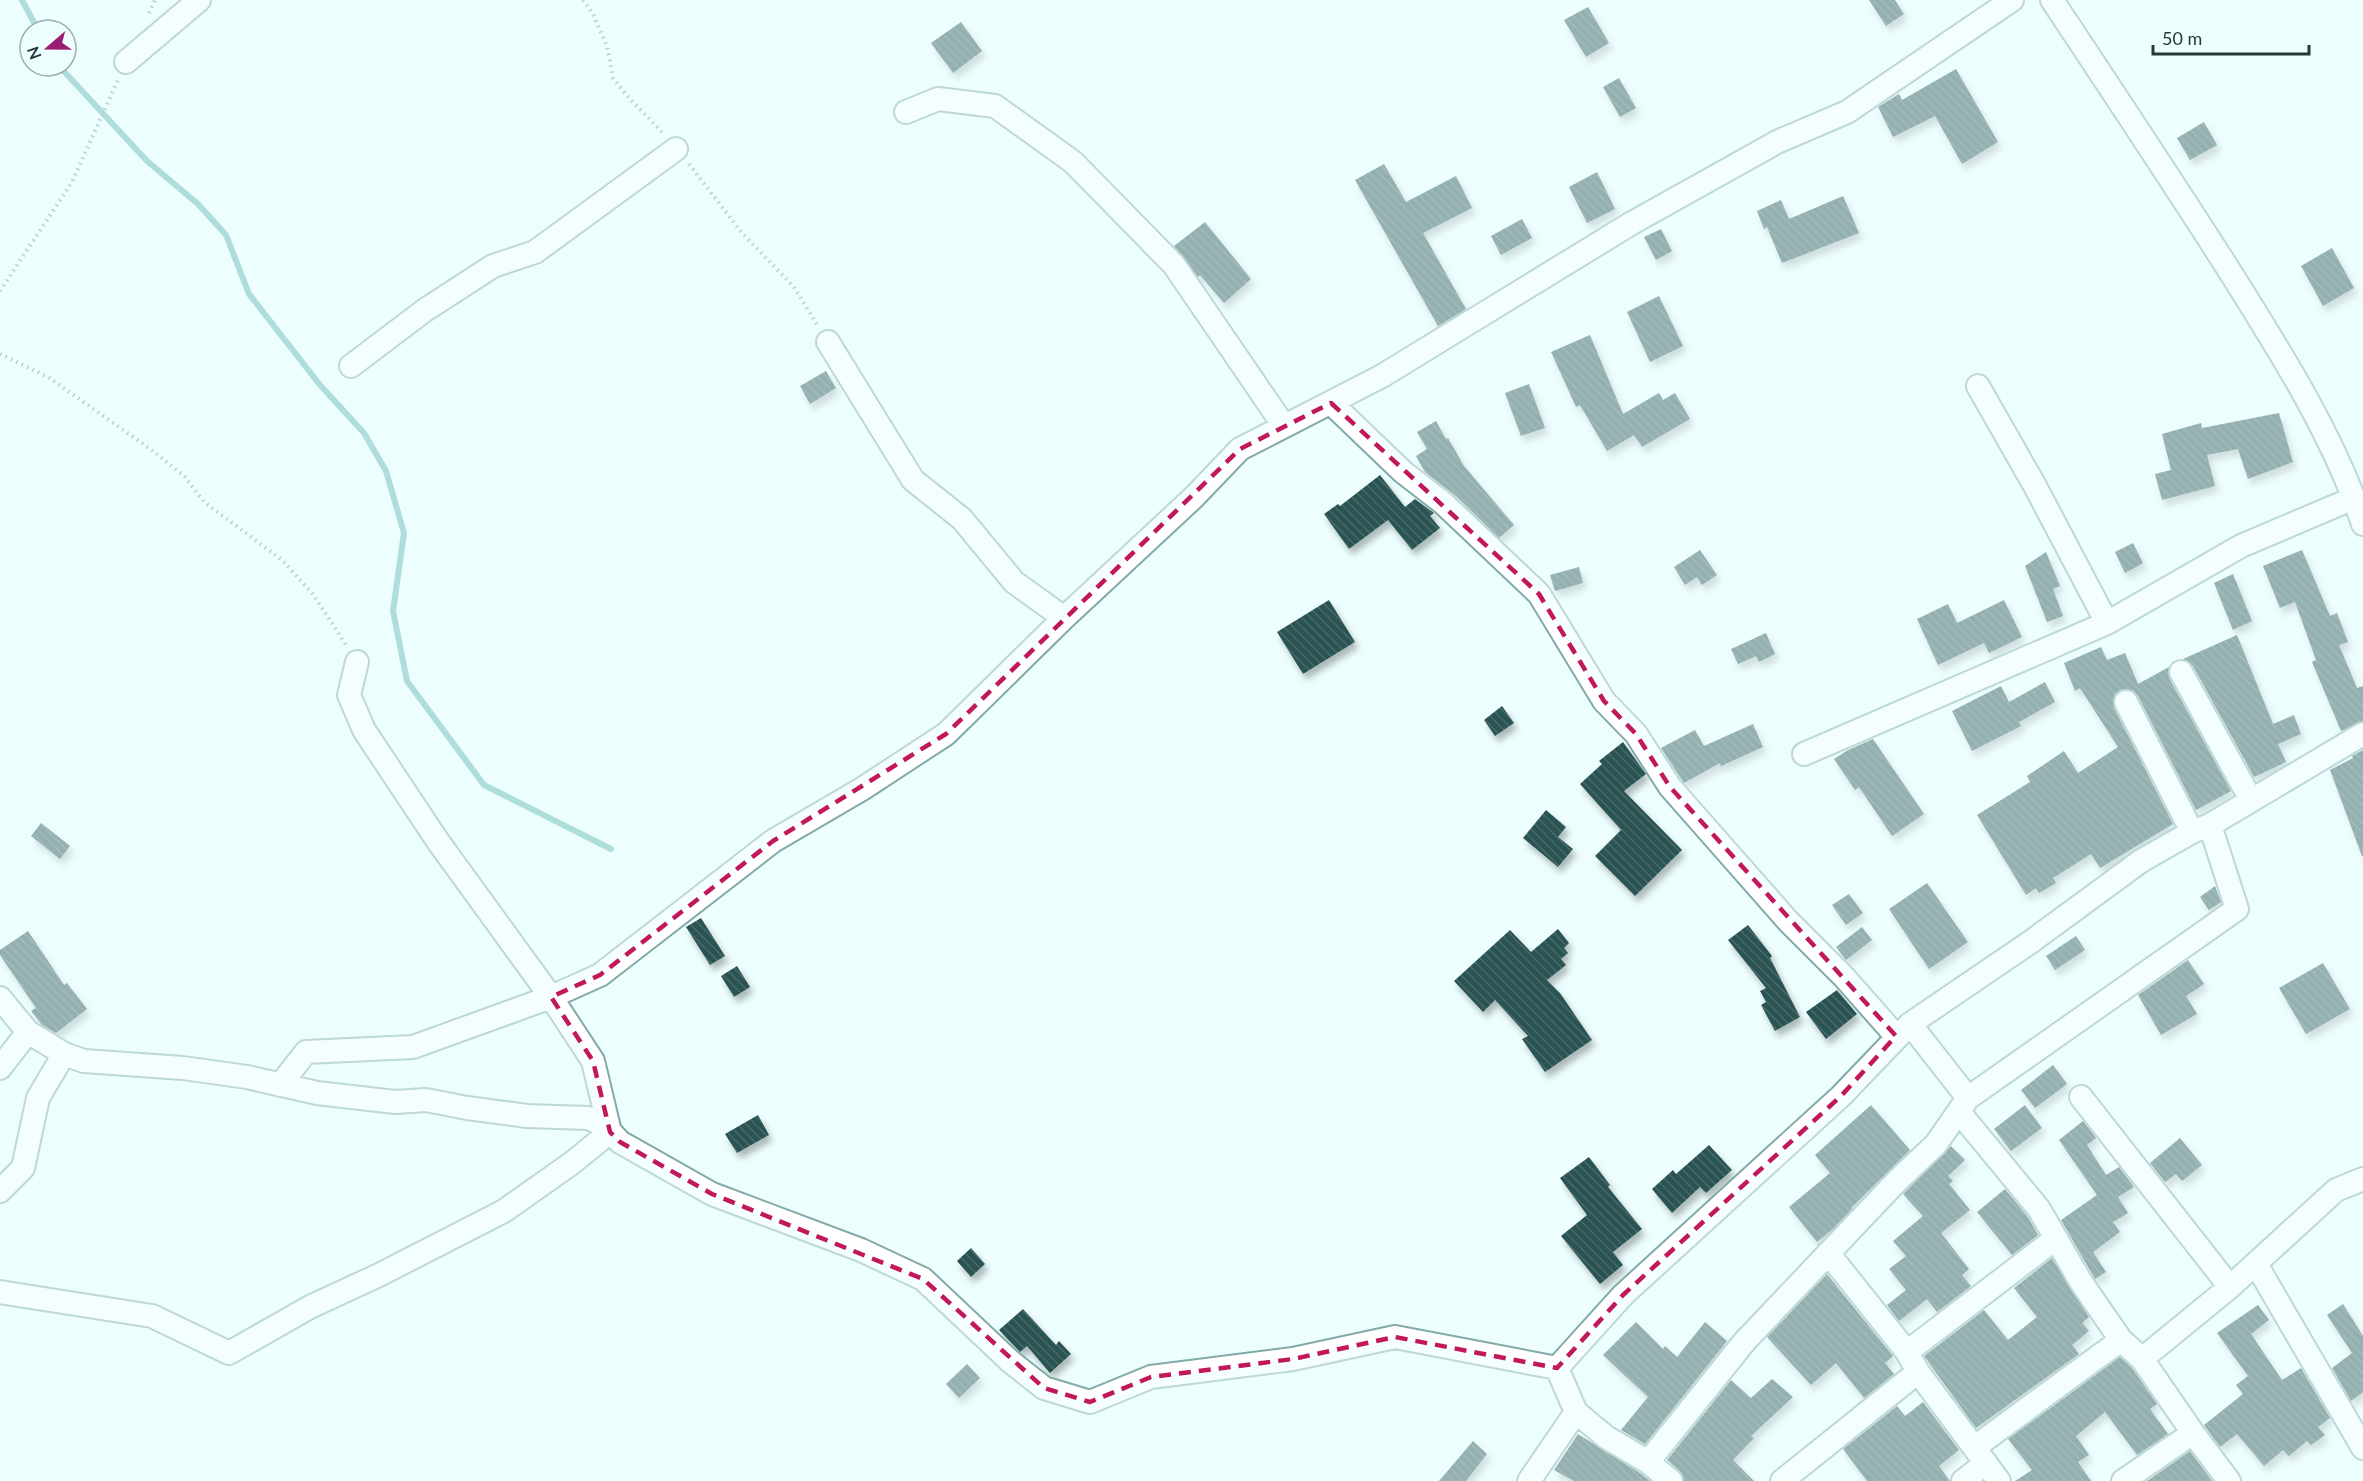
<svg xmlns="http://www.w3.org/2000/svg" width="2363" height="1481" font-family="Lato,sans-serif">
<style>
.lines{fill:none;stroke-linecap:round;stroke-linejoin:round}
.stream{stroke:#62b5b4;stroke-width:6}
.building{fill:url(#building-back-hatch);filter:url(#shadow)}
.minor-casing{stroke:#81aaa9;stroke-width:26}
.path{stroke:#829393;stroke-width:4;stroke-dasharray:1.5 4.5;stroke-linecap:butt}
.minor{stroke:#fff;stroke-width:22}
.marked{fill:none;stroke:#c2185b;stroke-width:4.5;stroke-dasharray:12 8;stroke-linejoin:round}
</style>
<defs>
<pattern id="building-back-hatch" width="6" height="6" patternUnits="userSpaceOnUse" patternTransform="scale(1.5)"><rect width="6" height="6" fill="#2b5252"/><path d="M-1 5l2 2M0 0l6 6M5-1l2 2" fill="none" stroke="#486969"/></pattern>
<filter id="shadow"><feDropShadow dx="3.5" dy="6" stdDeviation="3" flood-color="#0004"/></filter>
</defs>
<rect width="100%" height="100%" fill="#edfefe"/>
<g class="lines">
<path class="stream" d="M22,0L38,30
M59,66L147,161L198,204L226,235L249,294L320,385L364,433L386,471L404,533L393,611L407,681L484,785L611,849"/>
</g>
<path class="building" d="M1869,0H1895L1904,14L1886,26Z
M1588,7L1609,43L1586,57L1564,20Z
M961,22L982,51L953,73L931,43Z
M1956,69L1998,142L1962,164L1935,116L1893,137L1878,107L1899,94L1902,100Z
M1619,78L1636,108L1620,117L1603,87Z
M2204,122L2217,145L2190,160L2177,138Z
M1384,164L1406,202L1456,176L1472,208L1423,233L1466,309L1438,326L1355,180Z
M1597,172L1615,209L1587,223L1569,187Z
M1843,196L1859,233L1782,263L1767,227L1764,229L1757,211L1781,200L1789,219Z
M1522,219L1532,238L1501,255L1491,236Z
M1205,222L1251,279L1224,303L1200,275L1198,277L1174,246Z
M1661,229L1672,251L1656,260L1644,237Z
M2332,248L2354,288L2323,306L2301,266Z
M1659,296L1683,346L1650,362L1627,312Z
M1590,335L1623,414L1659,393L1663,400L1675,393L1690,419L1642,447L1634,435L1607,451L1580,405L1576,407L1551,352Z
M826,371L836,388L810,404L800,386Z
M1529,384L1545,428L1521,436L1505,393Z
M2279,413L2293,462L2248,479L2238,449L2207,455L2215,486L2162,500L2155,474L2171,470L2162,434L2201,423L2202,428Z
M1436,421L1446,439L1448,438L1464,466L1514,525L1499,538L1456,496L1425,472L1416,456L1427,449L1417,432Z
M1380,475L1405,507L1415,499L1434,513L1430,516L1440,528L1412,550L1388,520L1349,549L1324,514L1338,504L1340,506Z
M2133,543L2143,563L2125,573L2115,552Z
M1700,550L1717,575L1702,585L1697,577L1685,585L1674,567Z
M2302,550L2330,616L2337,613L2348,642L2339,645L2357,688L2363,686V721L2341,731L2312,662L2316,660L2295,602L2280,608L2263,566Z
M2046,552L2060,586L2053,589L2063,616L2047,622L2025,566Z
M1579,567L1583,583L1555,591L1550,575Z
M2233,574L2252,621L2233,630L2214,583Z
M1329,600L1355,642L1303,674L1277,632Z
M2004,600L2022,637L1989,653L1984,643L1938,665L1917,619L1948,604L1957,623Z
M1766,633L1775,654L1759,662L1756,656L1738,664L1731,649Z
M2237,635L2273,724L2294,715L2301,734L2278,744L2286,762L2254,777L2193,666L2183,659Z
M2101,647L2107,660L2125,653L2138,684L2169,667V678L2231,791L2196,810L2138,696L2133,690H2120L2114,695V708L2173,824L2100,868L2091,854L2053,878L2056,883L2039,893L2036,888L2026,895L1977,815L2030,782L2027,776L2064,751L2078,773L2118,747L2080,688L2075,691L2064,663Z
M2045,682L2055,702L2019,722L2021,726L1972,751L1952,711L2001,686L2009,702Z
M1502,706L1514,723L1495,736L1484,720Z
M1753,724L1763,747L1721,766L1720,763L1684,783L1661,748L1695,730L1704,746Z
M1873,739L1924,814L1892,836L1859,787L1855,790L1834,759L1848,750Z
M1623,742L1646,774L1624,791L1682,850L1635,896L1595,856L1621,830L1580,784L1602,764L1599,761Z
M2363,750V856H2362L2330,770L2353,758L2352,756Z
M1546,810L1566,827L1558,837L1573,849L1558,867L1523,838Z
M41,823L70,846L60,859L31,836Z
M1927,883L1968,942L1929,969L1889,909Z
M2215,886L2221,902L2209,910L2200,897Z
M1849,894L1863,913L1846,925L1832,905Z
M701,918L725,956L710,965L686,927Z
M1748,925L1772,956L1770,958L1800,1017L1775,1031L1761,1005L1766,1002L1760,991L1766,988L1728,940Z
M1862,927L1872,940L1846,960L1836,947Z
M1558,929L1569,943L1564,948L1568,953L1561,959L1566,965L1547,980L1560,993L1592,1040L1545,1072L1522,1039L1528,1036L1495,1000L1483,1012L1454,981L1510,930L1531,952Z
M28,931L64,985L67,983L87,1009L56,1033L42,1025L31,1011L36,1008L0,955V950Z
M2076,936L2085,950L2055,970L2046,956Z
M2188,960L2204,984L2186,996L2197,1014L2161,1035L2138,995Z
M2323,963L2350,1009L2306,1034L2279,988Z
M737,966L750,987L734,997L721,976Z
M1837,990L1857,1014L1826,1039L1806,1012Z
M2053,1065L2067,1084L2035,1108L2021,1090Z
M1871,1105L1910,1150L1851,1208L1852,1209L1833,1229L1817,1242L1789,1207L1830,1173L1815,1155Z
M2025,1105L2042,1128L2011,1151L1994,1129Z
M758,1115L769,1135L737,1153L725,1134Z
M2083,1121L2096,1138L2087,1145L2106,1175L2119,1167L2134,1187L2118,1197L2128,1213L2113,1222L2120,1232L2093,1252L2106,1272L2095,1279L2061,1220L2097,1195L2059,1140Z
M2180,1138L2202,1165L2182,1181L2176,1174L2165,1182L2150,1163Z
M1709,1145L1732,1170L1706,1193L1700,1187L1672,1213L1652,1189L1673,1170L1676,1174Z
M1951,1146L1965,1160L1948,1176L1953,1181L1949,1184L1970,1210L1941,1233L1969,1269L1962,1275L1971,1286L1937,1312L1927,1299L1899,1321L1887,1305L1906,1290L1889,1269L1906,1256L1893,1241L1923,1216L1903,1194Z
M1589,1157L1610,1185L1608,1187L1642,1229L1613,1252L1623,1265L1600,1284L1561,1236L1587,1215L1560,1178Z
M2005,1189L2028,1217L2038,1235L2012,1255L1977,1212Z
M971,1248L985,1264L971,1277L957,1261Z
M2052,1258L2089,1317L2082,1323L2089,1331L2072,1345L2079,1354L1976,1428L1924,1356L1984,1310L2008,1340L2037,1317L2014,1288Z
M1827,1274L1893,1356L1885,1363L1894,1374L1864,1398L1836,1363L1811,1385L1767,1337Z
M2343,1304L2363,1336V1392L2351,1401L2332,1368L2352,1353L2327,1315Z
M2258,1305L2269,1320L2251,1334L2282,1380L2301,1368L2330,1418L2318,1427L2325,1435L2311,1445L2307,1441L2289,1456L2283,1450L2264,1466L2237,1434L2220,1447L2204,1425L2243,1394L2236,1385L2248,1376L2217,1333Z
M1023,1309L1056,1345L1059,1341L1071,1354L1050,1373L1027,1346L1020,1352L999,1330Z
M1636,1322L1663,1349L1665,1346L1677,1357L1705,1322L1727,1341L1645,1444L1621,1430L1648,1397L1603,1355Z
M2120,1357L2132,1368L2157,1404L2150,1409L2168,1434L2137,1455L2105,1412L2076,1436L2089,1455L2078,1462L2091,1481H2015L2032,1470L2008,1439Z
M967,1364L980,1378L959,1398L946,1384Z
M1772,1379L1793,1397L1751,1436L1754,1438L1733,1460L1754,1481H1684L1680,1471L1667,1460L1731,1380L1751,1398Z
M1923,1402L1959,1450L1939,1466L1950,1481H1867L1843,1449L1897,1406L1905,1416Z
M1578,1434L1640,1473L1650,1481H1574L1554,1470Z
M1473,1441L1487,1454L1466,1481H1439Z
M2190,1451L2212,1481H2147Z"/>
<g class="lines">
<g class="minor-casing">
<path id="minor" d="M2052,0C2113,92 2175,185 2234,278C2283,356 2334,437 2363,524
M126,62L199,0
M906,112L938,99L995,106L1073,162L1174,265L1284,426
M828,342L913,480L962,519L1014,582L1064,618L1194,497L1240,449L1382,376L1632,223L1777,142L1847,112L2012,0
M351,366L425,310L493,266L535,252L676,149
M1978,386L2035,486L2107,623
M1331,403L1403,472L1443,503L1539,594L1604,701L1636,734L1670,787L1788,921L1844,977L1896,1036
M2181,672L2251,800
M2126,702L2192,832
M1804,754L2107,623L2241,546L2354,498
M0,998L28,1032L64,1054L84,1061L183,1068L247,1077L317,1093L395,1102L426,1100L467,1108L527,1116L588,1118L604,1125L620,1142L712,1194L861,1250L923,1279L1011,1362L1044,1388L1090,1402L1151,1377L1293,1359L1395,1337L1557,1368L1623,1295L1841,1096L1910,1024L2032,941L2141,861L2192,832L2210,825L2363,734
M1910,1024L1968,1098
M0,1068L28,1032
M280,1085L306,1052L413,1047L551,997L600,975L773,841L862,789L946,734L1064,618
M2081,1097L2230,1287
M1959,1112L2039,1209L2081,1282L2121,1340L2142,1359L2193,1433L2229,1481
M0,1191L23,1168L38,1098L64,1054
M1828,1253L1907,1352L1918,1372L1999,1481
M2256,1264L2363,1448
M0,1292L152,1316L229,1353L310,1307L379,1275L504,1211L572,1163L610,1132L593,1061L551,997L437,840L364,730L349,695L357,662
M1907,1352L2055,1239
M2142,1359L2230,1287L2336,1190L2363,1179
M1557,1368L1576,1412L1606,1437L1648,1462L1671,1481
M1975,1447L2121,1340
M1648,1462L1745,1341L1897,1181L1936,1144L1968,1098L2237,909L2210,825
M1529,1481L1576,1412
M1782,1481L1918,1372
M1963,1481L1986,1463
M2123,1481L2193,1433"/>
</g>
<path class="path" d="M583,0L593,14L607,46L613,78L629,98L663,133
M149,13L155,0
M689,164L742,233L794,287L818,326
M0,291L72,182L118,80
M0,354L48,377L153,451L185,477L204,502L282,560L313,594L346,645"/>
<use href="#minor" class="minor"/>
</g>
<path d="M0 0H2363V1481H0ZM1331,403L1539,594L1604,701L1636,734L1670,787L1896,1036L1841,1096L1623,1295L1557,1368L1395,1337L1293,1359L1151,1377L1090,1402L1044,1388L923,1279L712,1194L620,1142L610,1132L593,1061L551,997L600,975L773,841L946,734L1240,449Z" fill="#edfefe" fill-opacity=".55" fill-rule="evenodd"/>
<path class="marked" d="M1331,403L1539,594L1604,701L1636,734L1670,787L1896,1036L1841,1096L1623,1295L1557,1368L1395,1337L1293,1359L1151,1377L1090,1402L1044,1388L923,1279L712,1194L620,1142L610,1132L593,1061L551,997L600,975L773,841L946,734L1240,449Z"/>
<g transform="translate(48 48) rotate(250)"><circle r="28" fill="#edfefe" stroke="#9eafaf" stroke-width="1.5"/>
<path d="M0-4.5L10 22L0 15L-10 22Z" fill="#9b1d73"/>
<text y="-9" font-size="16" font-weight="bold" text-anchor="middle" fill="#273838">N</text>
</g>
<path d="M2153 45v9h156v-9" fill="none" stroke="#273838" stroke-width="3"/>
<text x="2162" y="45" font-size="18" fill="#273838" stroke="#edfefe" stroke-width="4.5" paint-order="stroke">50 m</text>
</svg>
